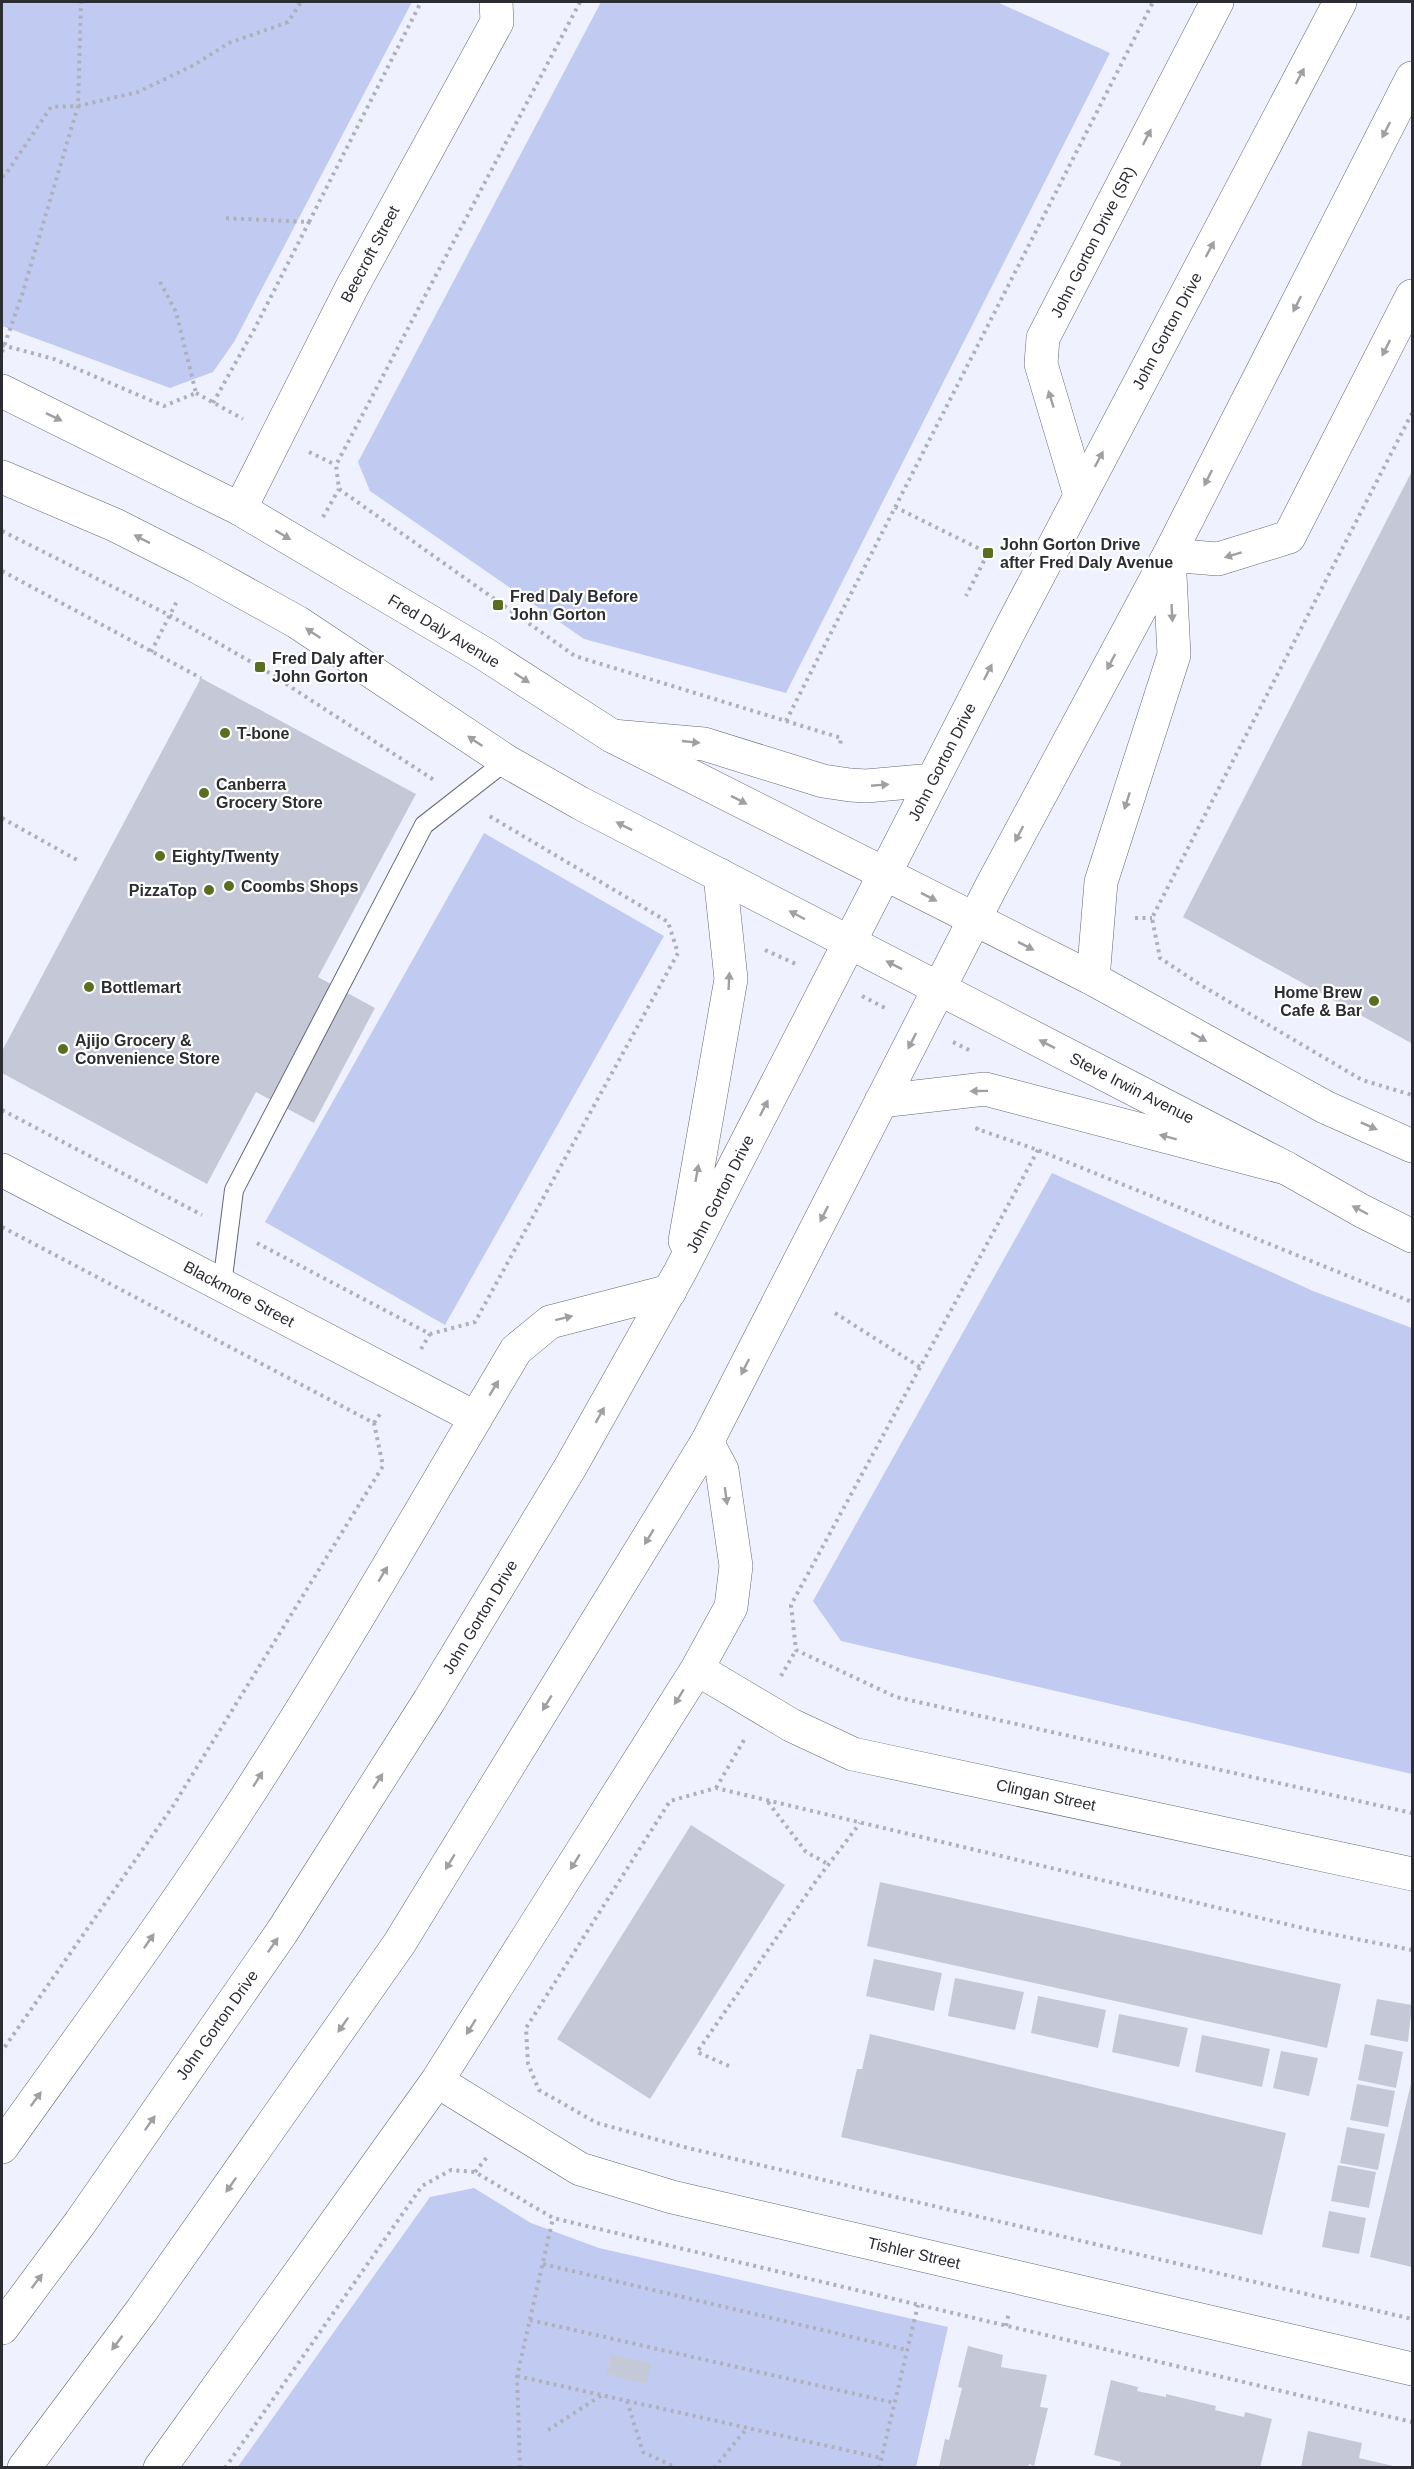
<svg xmlns="http://www.w3.org/2000/svg" width="1414" height="2469" font-family="Arial,sans-serif">
<style>
.green{fill:#c1cbf2}
.building{fill:#c5c9d7}
.lines{fill:none;stroke-linecap:round;stroke-linejoin:round}
.service-casing{stroke:#646874;stroke-width:20}
.minor-casing{stroke:#646874;stroke-width:34}
.tertiary-casing{stroke:#646874;stroke-width:34}
.primary-casing{stroke:#646874;stroke-width:34}
.path{stroke:#aeb1ba;stroke-width:4;stroke-dasharray:3 4.5;stroke-linecap:butt}
.service{stroke:#fff;stroke-width:18}
.minor{stroke:#fff;stroke-width:33}
.tertiary{stroke:#fff;stroke-width:33}
.primary{stroke:#fff;stroke-width:33}
.oneway{fill:#a0a0a3}
.poi-dot{fill:#596f1e;stroke:#fff;stroke-width:2}
.labels{text-anchor:middle;dominant-baseline:central;stroke-width:4.5;stroke-linejoin:round;paint-order:stroke}
.street-label{font-size:16px;fill:#2b2d32;stroke:#fff}
.poi-label{font-size:16px;font-weight:bold;fill:#2b2d32;stroke:#fff;text-anchor:start}
</style>
<rect width="100%" height="100%" fill="#eff2fe"/>
<path class="green" d="M2,2H412L234,342L213,372L170,388L2,326Z
M601,2H997L1110,53L786,693L584,639L370,491L358,462Z
M484,833L664,936L445,1325L265,1222Z
M1052,1173L1313,1291L1412,1328V1774L841,1641L813,1601Z
M474,2188L531,2223L599,2248L948,2327L916,2467L237,2468L430,2197Z"/>
<path class="building" d="M1412,471V1039L1411,1043L1183,917Z
M201,678L416,794L318,977L375,1008L314,1123L256,1092L207,1184L2,1073V1051Z
M691,1825L785,1885L650,2099L557,2039Z
M880,1882L1341,1984L1327,2048L867,1946Z
M874,1959L942,1973L934,2011L866,1996Z
M955,1978L1024,1992L1015,2030L948,2016Z
M1038,1996L1106,2010L1098,2048L1031,2033Z
M1377,1999L1412,2005L1408,2042L1370,2035Z
M1119,2014L1188,2028L1179,2067L1112,2052Z
M870,2034L1286,2133L1262,2235L841,2137L857,2069H862Z
M1202,2035L1270,2049L1262,2087L1195,2072Z
M1365,2044L1403,2052L1396,2088L1358,2080Z
M1281,2051L1318,2058L1309,2096L1273,2088Z
M1412,2079V2267L1370,2257Z
M1357,2084L1395,2091L1388,2127L1350,2120Z
M1347,2127L1385,2134L1378,2170L1340,2163Z
M1338,2165L1376,2172L1369,2208L1331,2201Z
M1329,2211L1366,2218L1359,2254L1322,2247Z
M968,2346L1003,2355L1001,2367L1047,2375L1040,2407L1048,2408L1034,2466L1029,2464L1028,2468L939,2467L945,2439L949,2440L962,2388L958,2387Z
M611,2354L651,2363L647,2384L606,2374Z
M1111,2380L1138,2387L1137,2391L1166,2397V2394L1216,2406L1215,2410L1244,2417L1245,2412L1272,2419L1260,2468H1119L1121,2462L1094,2455Z
M1308,2431L1362,2443L1359,2458L1402,2468H1301Z"/>
<g class="lines">
<g class="service-casing">
<path id="service" d="M222,1285L234,1190L424,825L506,761"/>
</g>
<g class="minor-casing">
<path id="minor" d="M1080,495L1041,364L1043,338L1217,2
M240,509L351,289L497,22L496,2
M1169,555L1218,559L1289,537L1412,296
M2,1170L476,1418
M697,1669L791,1725L853,1754L1412,1874
M437,2081L580,2169L672,2197L1412,2369
M2,2147C82,2034 165,1923 240,1807C337,1658 425,1503 516,1350L550,1322L670,1291
M160,2468L437,2081L697,1669L731,1607L736,1566L722,1470L707,1442"/>
</g>
<g class="tertiary-casing">
<path id="tertiary" d="M2,391L240,509L483,653L612,736L1093,979L1325,1107L1412,1146
M2,477L115,525L196,566L297,622L506,761L580,803L1286,1168L1362,1211L1412,1236"/>
</g>
<g class="primary-casing">
<path id="primary" d="M612,736L704,744L823,781L850,785L866,786L933,780
M1093,979L1101,882L1174,655L1169,555
M881,1101L985,1089L1286,1168
M685,1241L731,979L720,875
M2,2328L80,2223L282,1932L429,1701L571,1466L680,1272L1014,622L1340,2
M24,2468L142,2310L399,1944L707,1442L991,887L1169,555L1412,78"/>
</g>
<path class="path" d="M580,2L336,465L339,489L575,656L841,738L840,746
M2,177L6,174L51,107L78,106L138,92L194,65L229,43L288,22L301,2
M309,222L421,2
M2,345L54,359L164,406L196,393L176,312L159,280
M2,352L22,295L78,106L81,2
M196,393L243,419
M213,403L255,328L309,222L223,218
M1412,413L1152,918L1160,958L1199,984L1362,1080L1412,1095
M309,452L336,465
M895,507L988,553L966,596
M323,517L339,489
M2,531L169,615L260,667L434,780
M2,571L201,678
M151,652L178,599
M786,721L1153,2
M2,818L77,860
M1135,918H1152
M765,950L796,964
M862,996L887,1009
M953,1042L973,1052
M2,1110L202,1215
M978,1127L977,1129L1038,1150L1412,1302
M1038,1150L791,1605L796,1650L896,1697L1412,1813
M2,1227L374,1423L383,1466L173,1806L2,2051
M257,1243L430,1334L475,1322L678,953L668,922L486,814
M835,1313L920,1367
M421,1349L430,1334
M374,1423L382,1411
M781,1676L796,1650
M716,1788L744,1740
M768,1802L806,1852L828,1864
M1412,1950L1311,1930L716,1788L670,1801L526,2028L528,2064L539,2090L597,2123L684,2147L1412,2319
M729,2066L697,2052L816,1881L860,1823
M475,2172L488,2156
M543,2264L907,2350
M530,2320L895,2403
M1006,2326L1009,2312
M517,2376L881,2458
M627,2401L643,2452L677,2468
M548,2430L602,2395
M225,2468L422,2186L451,2170L475,2172L553,2218L1412,2422
M520,2468L517,2376L553,2218
M714,2468L747,2428
M879,2468L918,2305"/>
<use href="#service" class="service"/>
<use href="#minor" class="minor"/>
<use href="#tertiary" class="tertiary"/>
<use href="#primary" class="primary"/>
</g>
<defs><path id="oneway-solid" d="M-6-.8H1V-3.2L6.5 0L1 3.2V.8H-6Z" transform="scale(1.5)"/></defs>
<g class="oneway">
<use href="#oneway-solid" transform="translate(1300 76) rotate(-62)"/>
<use href="#oneway-solid" transform="translate(1386 130) rotate(117)"/>
<use href="#oneway-solid" transform="translate(1147 137) rotate(-63)"/>
<use href="#oneway-solid" transform="translate(1210 249) rotate(-62)"/>
<use href="#oneway-solid" transform="translate(1297 304) rotate(117)"/>
<use href="#oneway-solid" transform="translate(1386 348) rotate(117)"/>
<use href="#oneway-solid" transform="translate(1051 399) rotate(-107)"/>
<use href="#oneway-solid" transform="translate(54 417) rotate(26)"/>
<use href="#oneway-solid" transform="translate(1099 459) rotate(-62)"/>
<use href="#oneway-solid" transform="translate(1208 478) rotate(117)"/>
<use href="#oneway-solid" transform="translate(283 535) rotate(31)"/>
<use href="#oneway-solid" transform="translate(142 539) rotate(-153)"/>
<use href="#oneway-solid" transform="translate(1233 555) rotate(163)"/>
<use href="#oneway-solid" transform="translate(1172 613) rotate(87)"/>
<use href="#oneway-solid" transform="translate(313 633) rotate(-146)"/>
<use href="#oneway-solid" transform="translate(1111 662) rotate(118)"/>
<use href="#oneway-solid" transform="translate(988 672) rotate(-63)"/>
<use href="#oneway-solid" transform="translate(522 678) rotate(33)"/>
<use href="#oneway-solid" transform="translate(475 741) rotate(-146)"/>
<use href="#oneway-solid" transform="translate(691 742) rotate(6)"/>
<use href="#oneway-solid" transform="translate(880 785) rotate(-5)"/>
<use href="#oneway-solid" transform="translate(739 800) rotate(27)"/>
<use href="#oneway-solid" transform="translate(1127 801) rotate(108)"/>
<use href="#oneway-solid" transform="translate(624 826) rotate(-153)"/>
<use href="#oneway-solid" transform="translate(1019 834) rotate(118)"/>
<use href="#oneway-solid" transform="translate(929 897) rotate(27)"/>
<use href="#oneway-solid" transform="translate(797 915) rotate(-152)"/>
<use href="#oneway-solid" transform="translate(1026 946) rotate(27)"/>
<use href="#oneway-solid" transform="translate(894 965) rotate(-153)"/>
<use href="#oneway-solid" transform="translate(729 981) rotate(-87)"/>
<use href="#oneway-solid" transform="translate(1199 1037) rotate(29)"/>
<use href="#oneway-solid" transform="translate(912 1041) rotate(117)"/>
<use href="#oneway-solid" transform="translate(1047 1044) rotate(-153)"/>
<use href="#oneway-solid" transform="translate(979 1091) rotate(179)"/>
<use href="#oneway-solid" transform="translate(764 1108) rotate(-63)"/>
<use href="#oneway-solid" transform="translate(1369 1126) rotate(24)"/>
<use href="#oneway-solid" transform="translate(1168 1137) rotate(-165)"/>
<use href="#oneway-solid" transform="translate(697 1173) rotate(-80)"/>
<use href="#oneway-solid" transform="translate(1360 1210) rotate(-152)"/>
<use href="#oneway-solid" transform="translate(824 1214) rotate(117)"/>
<use href="#oneway-solid" transform="translate(564 1318) rotate(-14)"/>
<use href="#oneway-solid" transform="translate(745 1367) rotate(117)"/>
<use href="#oneway-solid" transform="translate(494 1388) rotate(-59)"/>
<use href="#oneway-solid" transform="translate(600 1415) rotate(-61)"/>
<use href="#oneway-solid" transform="translate(726 1496) rotate(82)"/>
<use href="#oneway-solid" transform="translate(649 1537) rotate(121)"/>
<use href="#oneway-solid" transform="translate(383 1574) rotate(-59)"/>
<use href="#oneway-solid" transform="translate(679 1697) rotate(122)"/>
<use href="#oneway-solid" transform="translate(547 1703) rotate(121)"/>
<use href="#oneway-solid" transform="translate(258 1779) rotate(-58)"/>
<use href="#oneway-solid" transform="translate(378 1781) rotate(-57)"/>
<use href="#oneway-solid" transform="translate(450 1862) rotate(121)"/>
<use href="#oneway-solid" transform="translate(575 1862) rotate(122)"/>
<use href="#oneway-solid" transform="translate(149 1941) rotate(-55)"/>
<use href="#oneway-solid" transform="translate(273 1945) rotate(-55)"/>
<use href="#oneway-solid" transform="translate(343 2025) rotate(125)"/>
<use href="#oneway-solid" transform="translate(471 2027) rotate(122)"/>
<use href="#oneway-solid" transform="translate(36 2099) rotate(-54)"/>
<use href="#oneway-solid" transform="translate(150 2123) rotate(-55)"/>
<use href="#oneway-solid" transform="translate(231 2185) rotate(125)"/>
<use href="#oneway-solid" transform="translate(37 2281) rotate(-53)"/>
<use href="#oneway-solid" transform="translate(117 2343) rotate(127)"/>
</g>
<g class="poi-dot">
<rect x="982" y="547" width="12" height="12" rx="3"/>
<rect x="492" y="599" width="12" height="12" rx="3"/>
<rect x="254" y="661" width="12" height="12" rx="3"/>
<circle cx="225" cy="733" r="6"/>
<circle cx="204" cy="793" r="6"/>
<circle cx="160" cy="856" r="6"/>
<circle cx="229" cy="886" r="6"/>
<circle cx="209" cy="890" r="6"/>
<circle cx="89" cy="987" r="6"/>
<circle cx="1374" cy="1001" r="6"/>
<circle cx="63" cy="1049" r="6"/>
</g>
<g class="labels">
<g class="street-label">
<text transform="translate(1093 242) rotate(-63)">John Gorton Drive (SR)</text>
<text transform="translate(370 254) rotate(-62)">Beecroft Street</text>
<text transform="translate(1167 331) rotate(-62)">John Gorton Drive</text>
<text transform="translate(444 631) rotate(31)">Fred Daly Avenue</text>
<text transform="translate(942 762) rotate(-63)">John Gorton Drive</text>
<text transform="translate(1132 1088) rotate(27)">Steve Irwin Avenue</text>
<text transform="translate(720 1194) rotate(-63)">John Gorton Drive</text>
<text transform="translate(239 1294) rotate(28)">Blackmore Street</text>
<text transform="translate(480 1617) rotate(-59)">John Gorton Drive</text>
<text transform="translate(1046 1795) rotate(12)">Clingan Street</text>
<text transform="translate(217 2025) rotate(-55)">John Gorton Drive</text>
<text transform="translate(914 2253) rotate(13)">Tishler Street</text>
</g>
<g class="poi-label">
<text x="1000" y="544">John Gorton Drive<tspan x="1000" dy="18">after Fred Daly Avenue</tspan></text>
<text x="510" y="596">Fred Daly Before<tspan x="510" dy="18">John Gorton</tspan></text>
<text x="272" y="658">Fred Daly after<tspan x="272" dy="18">John Gorton</tspan></text>
<text x="237" y="733">T-bone</text>
<text x="216" y="784">Canberra<tspan x="216" dy="18">Grocery Store</tspan></text>
<text x="172" y="856">Eighty/Twenty</text>
<text x="241" y="886">Coombs Shops</text>
<text x="197" y="890" text-anchor="end">PizzaTop</text>
<text x="101" y="987">Bottlemart</text>
<text x="1362" y="992" text-anchor="end">Home Brew<tspan x="1362" dy="18">Cafe &amp; Bar</tspan></text>
<text x="75" y="1040">Ajijo Grocery &amp;<tspan x="75" dy="18">Convenience Store</tspan></text>
</g>
</g>
<rect width="1414" height="2469" fill="none" stroke="#2b2d32" stroke-width="6"/>
</svg>
